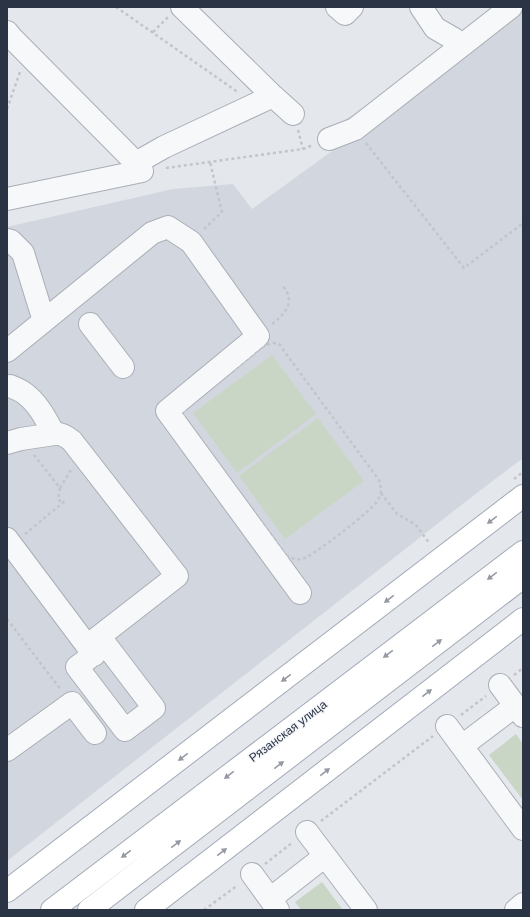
<svg xmlns="http://www.w3.org/2000/svg" width="530" height="917" font-family="Arial,sans-serif">
<style>
.built{fill:#d2d6de}
.green{fill:#c9d6c5}
.lines{fill:none;stroke-linecap:round;stroke-linejoin:round}
.minor-casing{stroke:#a9aeb7;stroke-width:24}
.major-casing{stroke:#a3abb8;stroke-width:24}
.path{stroke:#c2c5cb;stroke-width:2.5;stroke-dasharray:3 3;stroke-linecap:butt}
.minor{stroke:#f7f8fa;stroke-width:22}
.major{stroke:#fff;stroke-width:22}
.oneway{fill:#959aa2}
.labels{text-anchor:middle;dominant-baseline:central;stroke-width:3;stroke-linejoin:round;paint-order:stroke}
.street-label{font-size:12px;fill:#2b3445;stroke:#f4f6f9}
</style>
<rect width="100%" height="100%" fill="#e4e7ec"/>
<path class="built" d="M499,7H523V458L469,499L7,861V227L173,189L233,184L252,209L335,149L329,139L326,133L414,73Z"/>
<path class="green" d="M272,355L316,414L237,473L193,413Z
M318,418L364,481L285,539L239,476Z
M516,734L523,744V800L489,755Z
M322,882L343,910H301L295,902Z"/>
<g class="lines">
<g class="minor-casing">
<path id="minor" d="M182,7L273,96L293,114
M337,7L345,14L352,7
M421,7L435,28L454,39
M7,32L12,38L136,163L142,171L7,199
M329,139L355,129L511,7
M136,163L164,147L273,96
M7,240L11,241L23,253L44,321
M90,324L123,367
M7,351L152,233L168,227L191,242L258,336L167,411L300,593
M54,434C61,433 66,436 72,441L177,576L87,646
M7,443L21,439L54,434C46,419 38,403 24,393C20,390 15,388 10,386
M7,539L94,655
M106,645L154,708L125,730L77,667Z
M500,685L523,716
M447,726L523,829
M462,746L515,706
M7,750L72,703L95,733
M307,832L366,910
M252,874L278,910
M270,899L325,856
M516,910L523,904"/>
</g>
<g class="major-casing">
<path id="major" d="M7,891L523,496
M52,910L523,552
M89,910L523,577
M146,910L523,619"/>
</g>
<path class="path" d="M116,7L239,93
M153,32L168,17
M7,109L20,72
M298,130L303,149
M366,143L464,268L523,223
M166,168L303,149L313,145
M204,229L222,212L210,162
M272,324C285,314 296,302 283,286
M273,343L279,344L287,355L379,480C381,486 382,492 379,498C379,498 376,503 376,503C368,513 312,557 302,559C295,560 290,558 285,554L186,423C182,415 183,411 188,404L266,345Z
M34,455L60,488L58,499L62,503
M514,479L523,472
M60,488L71,470
M381,493L397,514L415,524L430,544
M25,534L65,501
M7,619L61,690
M514,675L523,668
M461,715L486,696
M321,821L433,736
M265,864L293,842
M204,910L238,885"/>
<use href="#minor" class="minor"/>
<use href="#major" class="major"/>
</g>
<defs><path id="oneway-solid" d="M-6-.8H1V-3.2L6.5 0L1 3.2V.8H-6Z"/></defs>
<g class="oneway">
<use href="#oneway-solid" transform="translate(492 520) rotate(143)"/>
<use href="#oneway-solid" transform="translate(492 576) rotate(143)"/>
<use href="#oneway-solid" transform="translate(389 599) rotate(143)"/>
<use href="#oneway-solid" transform="translate(437 643) rotate(-37)"/>
<use href="#oneway-solid" transform="translate(388 654) rotate(143)"/>
<use href="#oneway-solid" transform="translate(286 678) rotate(143)"/>
<use href="#oneway-solid" transform="translate(427 693) rotate(-38)"/>
<use href="#oneway-solid" transform="translate(183 757) rotate(143)"/>
<use href="#oneway-solid" transform="translate(279 765) rotate(-37)"/>
<use href="#oneway-solid" transform="translate(325 772) rotate(-38)"/>
<use href="#oneway-solid" transform="translate(229 775) rotate(143)"/>
<use href="#oneway-solid" transform="translate(176 844) rotate(-37)"/>
<use href="#oneway-solid" transform="translate(222 852) rotate(-38)"/>
<use href="#oneway-solid" transform="translate(126 854) rotate(143)"/>
</g>
<g class="labels">
<g class="street-label">
<text transform="translate(288 731) rotate(-37)">Рязанская улица</text>
</g>
</g>
<rect width="530" height="917" fill="none" stroke="#2b3445" stroke-width="16"/>
</svg>
